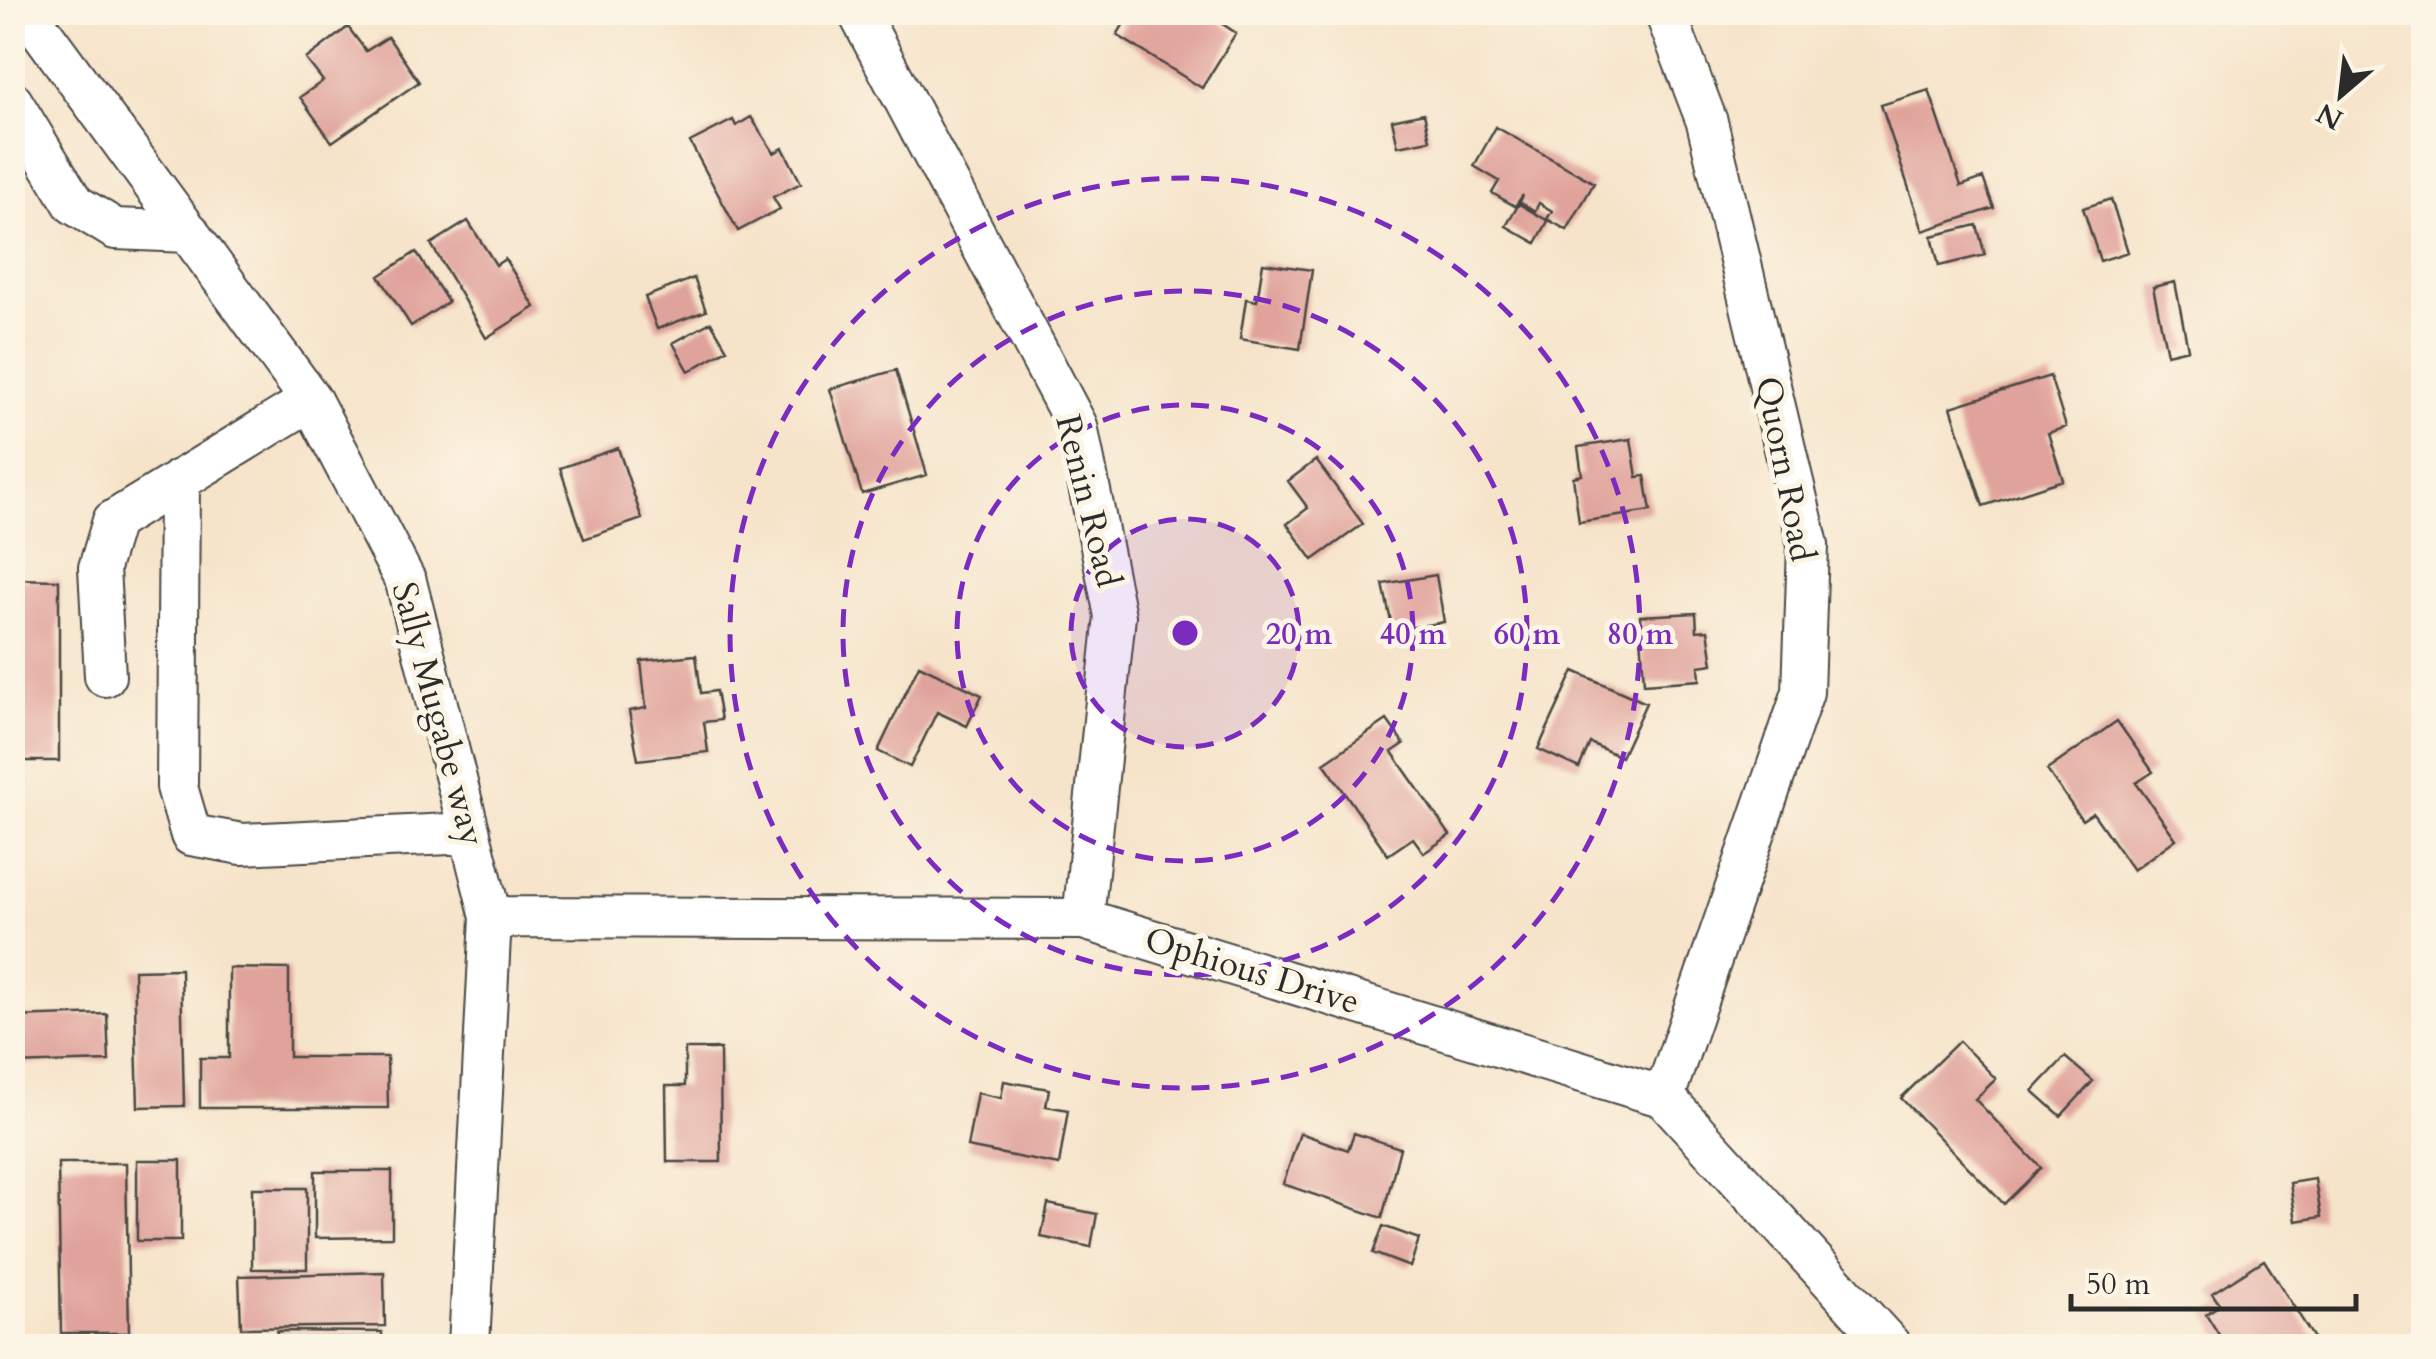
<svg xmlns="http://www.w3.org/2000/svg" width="2436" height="1359" font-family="Cardo,serif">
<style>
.building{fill:#e0a39b}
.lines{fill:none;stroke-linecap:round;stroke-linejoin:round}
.minor-casing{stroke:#494743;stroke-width:44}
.minor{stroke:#fff;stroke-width:40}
.ring{fill:none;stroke:#7b2cbf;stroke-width:5;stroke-dasharray:18 12}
.labels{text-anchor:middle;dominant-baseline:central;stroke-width:10;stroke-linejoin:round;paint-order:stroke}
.street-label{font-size:35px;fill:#2b2b2b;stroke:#fcf5e5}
.centre{fill:#7b2cbf;stroke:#fcf5e5;stroke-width:5}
.ring-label{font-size:30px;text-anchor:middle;font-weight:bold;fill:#7b2cbf;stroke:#fcf5e5;stroke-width:10;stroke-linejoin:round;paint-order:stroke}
</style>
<rect width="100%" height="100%" fill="#fcf5e5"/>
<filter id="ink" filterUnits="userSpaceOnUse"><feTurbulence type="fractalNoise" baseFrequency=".01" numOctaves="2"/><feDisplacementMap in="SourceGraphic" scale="20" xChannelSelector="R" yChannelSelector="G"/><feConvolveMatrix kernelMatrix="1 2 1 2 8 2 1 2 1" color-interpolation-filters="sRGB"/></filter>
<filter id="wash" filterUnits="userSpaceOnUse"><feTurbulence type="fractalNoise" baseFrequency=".0048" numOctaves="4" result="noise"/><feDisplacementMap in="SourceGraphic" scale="40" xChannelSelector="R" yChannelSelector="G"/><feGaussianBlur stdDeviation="2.25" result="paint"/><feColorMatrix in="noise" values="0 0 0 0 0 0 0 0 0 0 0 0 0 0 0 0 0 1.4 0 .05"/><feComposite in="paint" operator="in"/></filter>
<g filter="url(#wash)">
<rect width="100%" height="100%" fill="#f6e4ca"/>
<g id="blocks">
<path class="building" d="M1131,12H1204L1236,33L1202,88L1117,35Z
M348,27L366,51L388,37L419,82L332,142L300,97L323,81L306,59Z
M1929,90L1961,186L1983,178L1994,208L1923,231L1881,105Z
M1424,113L1430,140L1398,146L1392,120Z
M751,117L774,153L783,148L801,183L773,197L780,209L738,231L690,142L733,120L736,126Z
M1496,127L1594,183L1567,230L1547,219L1552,211L1539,203L1535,211L1520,202L1523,195L1515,206L1492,193L1499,181L1474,166Z
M2111,199L2128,252L2100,261L2083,208Z
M1519,204L1548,221L1536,243L1506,226Z
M468,221L496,265L505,259L535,307L486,338L431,244Z
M1977,225L1985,255L1939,266L1932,236Z
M416,252L448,302L411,326L379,276Z
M1263,263L1312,270L1300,349L1240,339L1246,299L1257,301Z
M694,278L706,311L657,329L645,297Z
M2175,282L2188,349L2167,354L2153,287Z
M711,322L727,349L689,371L673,343Z
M896,370L927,475L862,494L830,389Z
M2050,376L2066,427L2048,433L2063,480L1983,506L1951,407Z
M1631,439L1637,477L1645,476L1651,511L1579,522L1573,477L1582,475L1578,447Z
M618,448L642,519L584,539L560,468Z
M1316,460L1363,524L1313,560L1287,524L1308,508L1288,481Z
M1436,575L1444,622L1393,631L1383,584Z
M12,579L59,580V761H12Z
M1696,613L1697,631L1708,630L1713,664L1699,666L1700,680L1644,684L1640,616Z
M696,655L701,693L716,691L721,720L704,722L708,752L638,760L629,711L646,708L641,661Z
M919,665L982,695L967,726L937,712L910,767L878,751Z
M1574,671L1646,703L1621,757L1590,743L1579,768L1538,749Z
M1387,720L1404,744L1392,752L1450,835L1424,853L1413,838L1388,855L1324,763Z
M2117,721L2153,772L2136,783L2176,839L2133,870L2093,813L2082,820L2047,770Z
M229,968L289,969V1057H387L388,1108H200V1058H229Z
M181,969L184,1106L138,1107L134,970Z
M107,1014L109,1061L12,1064V1017Z
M1959,1041L1996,1079L1975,1099L2041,1168L2004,1204L1901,1098Z
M685,1049H720L721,1162H667L666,1086H685Z
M2065,1057L2093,1081L2061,1116L2033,1091Z
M1004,1081L1049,1089L1046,1106L1068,1110L1059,1165L967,1147L977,1093L1001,1098Z
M1300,1133L1348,1150L1354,1133L1400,1148L1382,1218L1283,1184Z
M137,1160H181V1241H137Z
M58,1163H126L129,1333H61Z
M315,1171H392V1237L315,1238Z
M2315,1179L2321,1217L2296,1221L2290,1183Z
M252,1188H307V1269H252Z
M1048,1204L1097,1214L1091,1247L1041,1237Z
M1383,1226L1419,1239L1410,1267L1373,1253Z
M2264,1260L2319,1346H2226L2206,1314L2220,1305L2212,1293Z
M384,1272L385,1326L241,1328L239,1276Z
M277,1331L382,1332V1346H277Z
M63,1339L139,1340V1346H63Z"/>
</g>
</g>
<g filter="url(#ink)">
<use href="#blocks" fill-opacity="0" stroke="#494743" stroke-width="2.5"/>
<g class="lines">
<g class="minor-casing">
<path id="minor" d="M27,12L311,400L406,582L491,917L469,1346
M858,12L1077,426L1115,616L1083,919
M12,102L74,204L115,229L189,232
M179,480L177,787L191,835L242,844L470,833
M105,676L99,568L113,521L311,400
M491,917L1083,919L1664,1097L1891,1346
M1664,1097L1803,692L1808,545L1707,122L1665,12"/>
</g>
<use href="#minor" class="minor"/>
</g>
</g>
<circle cx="1185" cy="633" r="114" fill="#7b2cbf" fill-opacity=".12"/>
<g class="ring">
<circle cx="1185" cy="633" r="114"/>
<circle cx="1185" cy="633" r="228"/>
<circle cx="1185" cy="633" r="342"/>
<circle cx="1185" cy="633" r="455"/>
</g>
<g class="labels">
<g class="street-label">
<text transform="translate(1785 469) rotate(79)">Quorn Road</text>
<text transform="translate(1088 501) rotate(76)">Renin Road</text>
<text transform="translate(438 714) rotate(75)">Sally Mugabe way</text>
<text transform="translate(1252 971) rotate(17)">Ophious Drive</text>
</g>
</g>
<circle cx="1185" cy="633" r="15" class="centre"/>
<g class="ring-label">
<text x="1299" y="644">20 m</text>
<text x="1413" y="644">40 m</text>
<text x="1527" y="644">60 m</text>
<text x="1640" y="644">80 m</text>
</g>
<rect width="2436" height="1359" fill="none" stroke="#fcf5e5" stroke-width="50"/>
<g transform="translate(2341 95) rotate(208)" stroke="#fcf5e5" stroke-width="8" paint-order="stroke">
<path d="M0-8L18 38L0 25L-18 38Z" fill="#2b2b2b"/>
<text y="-15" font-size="28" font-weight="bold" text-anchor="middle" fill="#2b2b2b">N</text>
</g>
<path d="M2071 1294v15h285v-15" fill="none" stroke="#2b2b2b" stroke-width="5"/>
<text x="2086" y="1294" font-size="30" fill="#2b2b2b" stroke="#fcf5e5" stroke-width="8" paint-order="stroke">50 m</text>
</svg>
